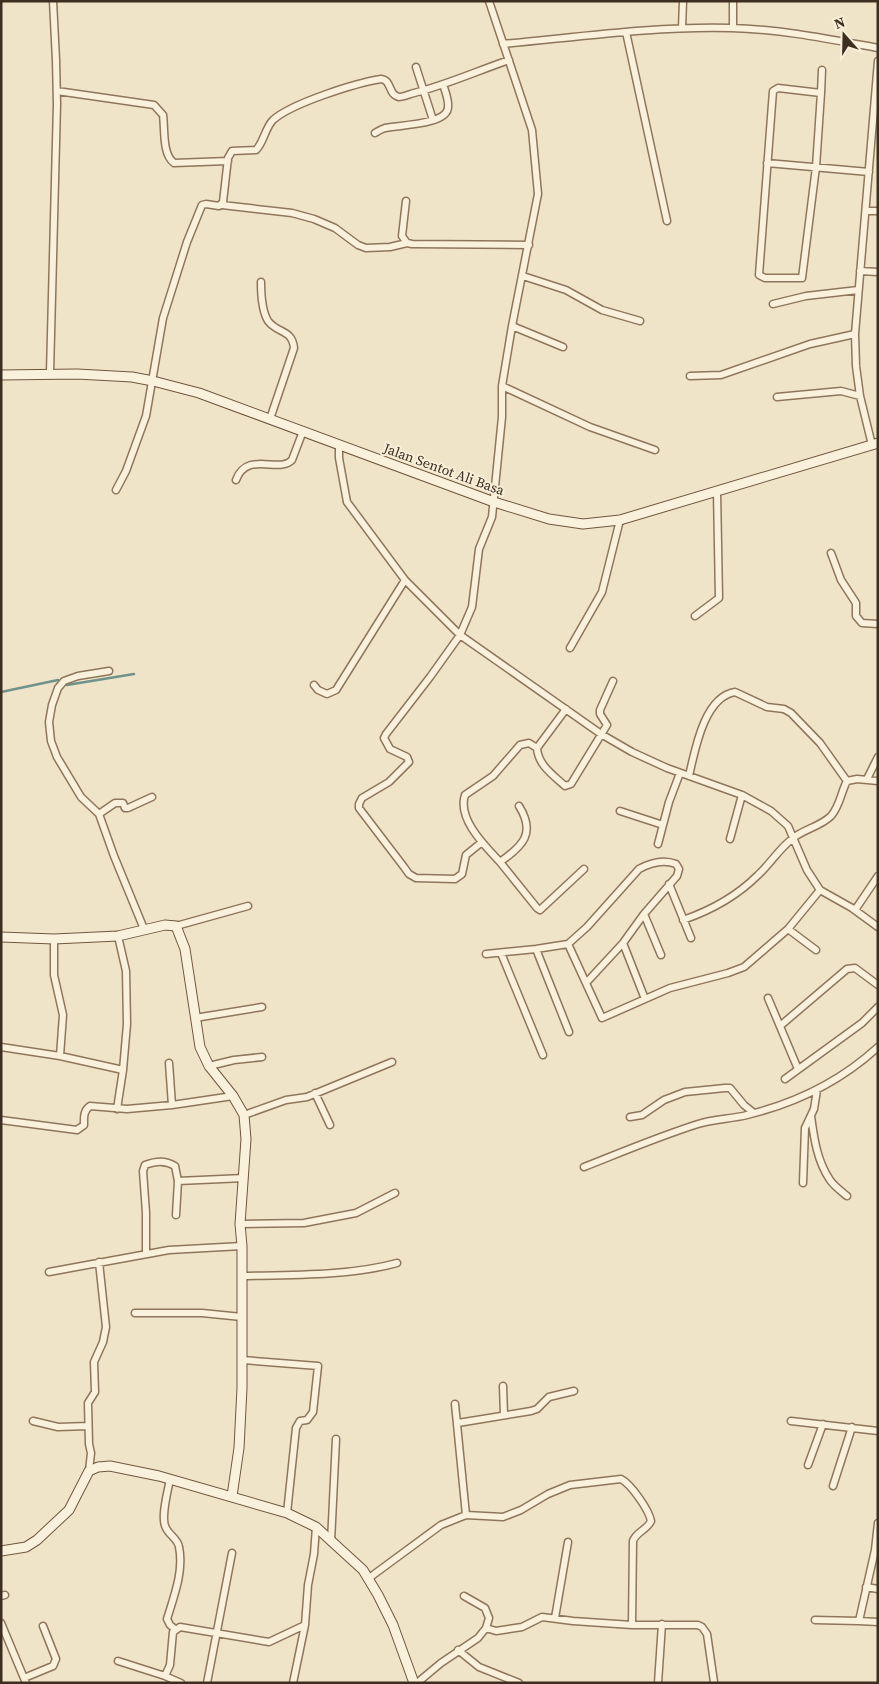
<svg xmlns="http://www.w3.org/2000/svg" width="879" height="1684" font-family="'Source Serif 4',serif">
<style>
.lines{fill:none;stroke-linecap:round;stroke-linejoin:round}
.stream{stroke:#6f938a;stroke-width:2.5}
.street-casing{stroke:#8d765c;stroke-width:9}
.secondary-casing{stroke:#6f573f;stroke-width:11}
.street{stroke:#faf1dc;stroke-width:6}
.secondary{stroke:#faf1dc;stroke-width:9}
.labels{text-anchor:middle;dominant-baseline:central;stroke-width:4;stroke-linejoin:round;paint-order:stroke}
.street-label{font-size:14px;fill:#3d2e20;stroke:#f7eed8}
</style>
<rect width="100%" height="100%" fill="#f0e4c8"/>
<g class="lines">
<path class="stream" d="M67,685L134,674
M1,692L58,680"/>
<g class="street-casing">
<path id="street" d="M682,28L683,1
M733,28V1
M626,32L667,221
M503,44C579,37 655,26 731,28C780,29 829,39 878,48
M416,67L433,120
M778,88L821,93L816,167L802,278H765L759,275L773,91Z
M57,91L154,105L163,115C165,129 162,154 174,163L228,161
M821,93L822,70
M375,133C378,131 382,129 385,128C398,125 448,125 448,107C449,100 445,91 443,84
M767,163L869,172
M406,201L402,236L407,243L412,244L529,245
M222,205L292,213L314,219L335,228L358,245L366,248L390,247L407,243
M866,211H878
M860,271L878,272
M523,276L566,290L602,310L640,321
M261,282C261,294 262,311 268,321C278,334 292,329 294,348L270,419
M773,304L806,296L858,290
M512,326L563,347
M50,373L57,104L56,60L53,1
M690,376L721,375L810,344L855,334
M502,386L590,427L655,450
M777,397L841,391L860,396
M339,445V458L347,502L405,580L460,635L601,734L632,752L667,768L742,795L771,811L788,826L807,870L820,890L852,908L878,927
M872,445L860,396L856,366L855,334L878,61
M236,480C247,450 279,474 292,460L303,431
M116,490L126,471L146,416L163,318L187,242L202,205L206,204L219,206L223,202L228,158L232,151L256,150C264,142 265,128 273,120C292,103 356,83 381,79C392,80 388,95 399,97C403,97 410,94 414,93C446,85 477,71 509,60
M831,553L841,580L856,603V616L862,623L878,624
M695,616L719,598L717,491
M570,648L602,592L620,520
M109,671L78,676L64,681L58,688L52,705L49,722L51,741L57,757L81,797L99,814L114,856L144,929
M314,685L318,690L327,694L336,690L405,580
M537,748C538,765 553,775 565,786L571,784L607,725L600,714V710L613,681
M689,776C695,750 704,697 735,692L767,707L784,709L791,713L820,743L847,781
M867,779L878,757
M519,806C536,833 523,846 500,862C485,846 457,819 465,795L493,776L520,745L529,743L537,748L566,709
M620,811L663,825
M99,814L115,803H123L125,808H128L152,797
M730,839L742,795
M482,842L466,855L462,874L455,879L416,878L409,874L404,867L359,808V804L362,798L389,782L409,762L407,757L390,749L384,738L386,734L430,677L460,635L472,607L479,549L492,517L502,417V386L512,326L538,194L532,130L489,1
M658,844L669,802L680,773
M500,862L537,908L540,910L584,869
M669,884L691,938
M855,910L878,876
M644,914L661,955
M683,920C712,910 736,897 758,875C770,864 779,849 792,839C803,829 820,827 831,816C840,806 841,792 847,781L857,779L878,781
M176,926L248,906
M788,929L816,950
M54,939V975L63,1015L60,1056
M623,943L645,999
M568,944L602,1018L670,988L728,973L744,967L788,929L820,890
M536,949L569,1032
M501,953L543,1055
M486,954L536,949L568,944L587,927L639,869C650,863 663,859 676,864L679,869L677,876L644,914L623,943L586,983
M768,998L798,1069
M195,1018L262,1007
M780,1026L847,969L855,968L878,985
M1,1047L60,1056L123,1070
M169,1063L172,1105
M209,1066L234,1060L262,1057
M785,1079L862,1023L878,1007
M315,1093L330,1125
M117,1109L123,1070L127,1024L126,971L118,936
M244,1115L286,1100L307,1097L392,1062
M811,1116C814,1138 817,1161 830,1180C834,1186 841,1191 847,1196
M630,1117L642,1115L664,1100L685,1092L725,1088H730L744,1105L754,1113
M1,1120L77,1130L84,1125C84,1118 83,1111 90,1106L127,1109L172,1105L233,1096
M584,1167C622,1152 660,1136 698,1124C714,1119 731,1119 747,1115C796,1103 841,1081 878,1047
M178,1181L244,1178
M803,1183L805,1128L814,1109L817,1090
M240,1224L304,1223L356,1213L395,1193
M146,1253V1213L143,1171L145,1165C156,1161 165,1160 175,1166L178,1181L176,1215
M49,1272L169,1250L242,1246
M242,1276C290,1275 350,1276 397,1263
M135,1313H202L242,1317
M242,1360L318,1366L313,1412L307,1420L300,1421L296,1428L287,1513
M503,1386L504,1415
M455,1404L466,1515
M33,1421L58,1427L88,1426
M791,1421L878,1431
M458,1423L531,1411L537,1409L549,1397L574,1391
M808,1465L823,1424
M89,1471L91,1453L89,1444L88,1403L95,1392L94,1362L103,1342L106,1327L99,1262
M170,1479C168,1491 160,1518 166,1528C169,1535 178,1539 179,1547C184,1571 174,1596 167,1619L170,1625L175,1629
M833,1486L852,1427
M878,1523L875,1550L859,1621L878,1622
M331,1542L336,1439
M369,1578L441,1525L466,1515L503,1517L521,1510L548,1494L570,1485L621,1479C631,1484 649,1510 651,1521C647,1530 636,1532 633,1541L632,1625
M866,1587L878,1589
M1,1596L5,1595
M555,1618L568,1542
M815,1620L859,1621
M1,1623L26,1683
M486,1628L496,1631L522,1627L542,1617L573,1621L632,1625H698L702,1627L707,1634L714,1682
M458,1650L479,1667L519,1683
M118,1661L165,1676
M24,1678L53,1666L56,1659L43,1626
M181,1683L165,1676L170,1665L173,1632L180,1627L269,1642L305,1625L308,1585L314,1554L316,1527
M207,1683L232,1553
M293,1683L305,1625
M417,1683L441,1663L478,1638L486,1628L489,1618L485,1608L464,1596
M658,1683L662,1624"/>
</g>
<g class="secondary-casing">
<path id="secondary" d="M1,375L77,374L132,377L153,381L199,393L494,502L549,519L583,524L620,520L878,443
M1,937L54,939L118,936L165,925L176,926L185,949L200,1047L209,1066L233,1096L244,1115L246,1139L240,1224L242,1246V1388L239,1448L232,1496
M1,1551L26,1547L37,1540L69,1510L89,1471L98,1467L110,1466L159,1476L287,1513L316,1527L363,1570L378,1595L393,1625L414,1683"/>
</g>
<use href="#street" class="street"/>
<use href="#secondary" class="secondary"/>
</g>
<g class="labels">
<g class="street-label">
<text transform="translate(444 469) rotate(20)">Jalan Sentot Ali Basa</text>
</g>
</g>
<rect width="879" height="1684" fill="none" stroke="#3d2e20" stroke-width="5"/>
<g transform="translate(844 35) rotate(340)" stroke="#f7eed8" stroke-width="4" paint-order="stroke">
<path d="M0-4L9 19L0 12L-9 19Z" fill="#3d2e20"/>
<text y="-8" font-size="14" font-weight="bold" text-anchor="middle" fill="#3d2e20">N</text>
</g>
</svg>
